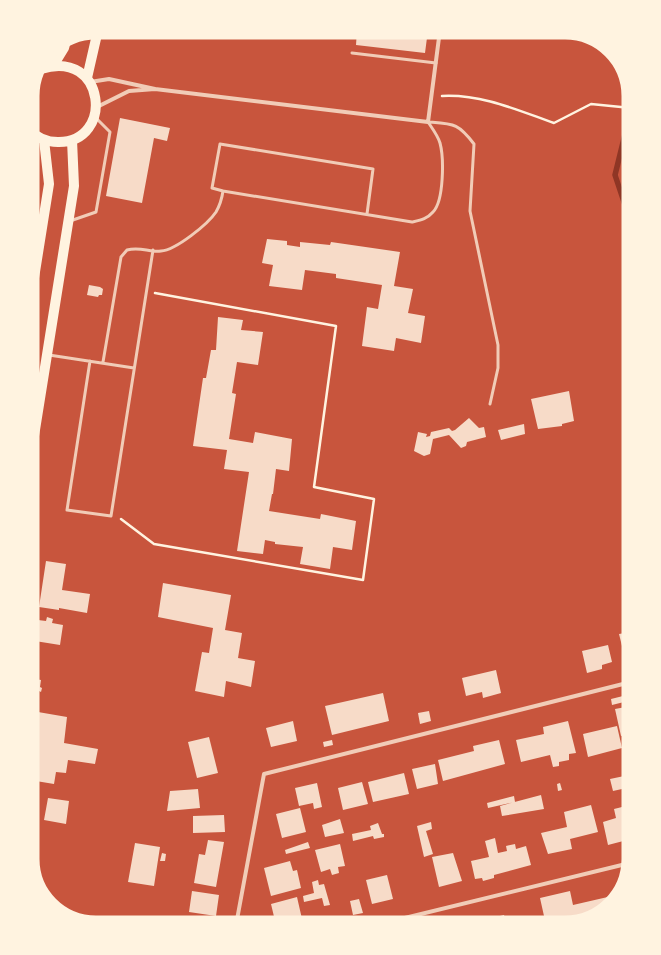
<svg xmlns="http://www.w3.org/2000/svg" width="661" height="955" font-family="'IBM Plex Serif',serif">
<style>
.lines{fill:none;stroke-linecap:round;stroke-linejoin:round}
.stream{stroke:#8f3625;stroke-width:5.5}
.building{fill:#f7dbc8}
.path{stroke:#fff3e0;stroke-width:2.5}
.service{stroke:#f1ccb7;stroke-width:3}
.minor{stroke:#f1ccb7;stroke-width:4}
.primary{stroke:#fff3e0;stroke-width:10}
.rim{fill:none;stroke:#fff3e0;stroke-width:5}
</style>
<rect width="100%" height="100%" fill="#c8553d"/>
<g class="lines">
<path class="stream" d="M631,223L615,175L631,110"/>
</g>
<path class="building" d="M357,30H428L425,53L356,45Z
M120,118L170,128L167,141L154,138L142,203L106,196Z
M267,239L287,241V245L300,247V242L330,245L331,242L400,252L394,286L413,289L408,313L425,316L421,343L396,338L394,351L362,346L367,307L378,309L382,285L336,278V274L305,270L302,290L269,286L273,265L262,263Z
M89,285L100,287L103,289L102,295H99L98,297L87,295Z
M218,317L243,320L241,330L263,332L258,365L237,362L232,393L236,394L229,439L253,443L255,432L292,439L289,471L276,469L273,494H272L269,511L320,519L321,514L356,521L352,550L333,547L330,569L300,564L303,547L275,544V542L265,540L263,554L237,551L249,472L224,469L227,450L193,446L203,378H206L211,350H216Z
M569,391L574,421L562,424V426L538,429L531,399Z
M469,418L479,428L484,427L486,437L467,442L466,446L461,448L449,435L433,439L430,454L424,456L414,451L418,432L427,434L426,437L430,436L431,432L449,428L452,431L455,430Z
M524,424L525,434L501,440L498,430Z
M46,561L66,564L62,590L90,594L87,613L59,608V610L39,607Z
M163,583L231,595L225,630L242,633L238,658L255,661L251,687L226,681L224,697L195,691L202,652L209,653L213,628L158,617Z
M47,617L53,619L52,623L63,625L60,645L35,641L38,620L46,621Z
M631,632V648L623,650L619,634Z
M608,645L612,662L602,665V669L587,673L582,651Z
M496,670L501,693L483,698L482,692L466,696L462,678Z
M30,678L41,680L40,687L42,688L41,692L39,691L37,704L30,702Z
M383,693L389,721L332,735L325,706Z
M623,696L624,702L612,705L611,699Z
M631,706V734L621,736L615,709Z
M429,711L431,721L420,724L418,713Z
M38,712L67,717L64,743L98,749L95,764L68,760L66,773L56,772L54,784L30,780V720L33,721L34,715Z
M293,721L297,741L271,747L266,728Z
M568,721L576,753L569,754V760L559,762V766L553,767L550,755L521,762L516,740L544,734L543,727Z
M617,726L622,748L588,757L583,734Z
M209,737L218,773L197,778L188,742Z
M332,740L333,745L324,747L323,742Z
M499,740L505,764L443,781L438,760L474,751L473,746Z
M435,764L438,784L417,789L412,769Z
M404,773L409,794L373,802L368,782Z
M629,775L631,787L613,791L610,779Z
M362,782L368,804L343,810L338,788Z
M317,783L322,807L314,809L313,803L299,806L295,788Z
M560,783L562,790L558,791L557,784Z
M198,789L200,808L167,811L170,791Z
M541,795L544,809L502,816L500,806Z
M514,796L515,802L488,808L487,803Z
M48,798L69,801L66,824L44,820Z
M591,805L598,832L570,839L572,849L548,854L541,833L567,827L564,812Z
M626,806L631,824V839L608,845L603,822L616,818L614,809Z
M300,808L306,832L282,838L276,814Z
M224,815L225,832L193,833V816Z
M340,819L344,833L325,837L322,825Z
M431,822L432,829L426,831L433,854L424,857L417,826Z
M378,823L382,834H384V837L374,839L373,836L353,841L352,834L371,830L370,826Z
M495,838L498,853L507,851L506,846L515,844L516,849L526,846L531,865L494,875V878L483,881L482,878L475,879L471,861L489,857L485,841Z
M208,840L224,842L216,887L194,883L199,854L205,855Z
M308,842L310,848L286,854L285,850Z
M135,843L160,847L154,886L128,882Z
M340,844L345,866L338,867L339,873L332,875L330,869L321,872L315,850Z
M162,853L166,854L165,861H160Z
M453,853L462,881L439,887L432,857Z
M290,861L293,871L297,870L301,888L271,896L264,868Z
M387,875L393,899L372,904L366,880Z
M318,880L319,885L324,884L330,905L324,906L322,898L304,902L303,896L314,893L312,882Z
M192,891L219,895L216,916L189,912Z
M570,891L573,905L612,896L613,901L598,916L566,925H546L540,898Z
M297,897L302,919L276,925L271,904Z
M359,899L363,913L353,915L350,901Z
M504,915L507,925H498L496,917Z
M484,919L485,925H475V921Z"/>
<g class="lines">
<path class="path" d="M442,96C482,94 517,110 554,123L591,104L631,108
M121,519L154,544L363,580L374,499L314,487L336,326L155,293"/>
<path class="service" d="M352,53L436,63
M428,122C454,124 458,123 474,144L470,211L498,345V368L490,404
M223,191L212,188L220,144L373,169L367,214
M70,221L96,212L110,132L96,118
M49,355L134,368
M90,361L67,510L111,516L153,250
M103,362L121,257L127,250C141,246 149,253 161,251C176,250 208,224 216,212C220,205 222,198 223,191L412,222C421,220 427,219 433,212C444,201 444,158 440,143C438,136 432,128 428,122"/>
<path class="minor" d="M90,82L109,79L155,89L129,91L97,107
M155,89L428,122L440,30
M236,925L264,774L631,682
M376,925L630,863"/>
<path class="primary" d="M53,66L64,48L66,41
M87,78L98,30
M30,130C37,138 47,142 58,142C115,143 106,48 41,69
M30,303L49,184L44,140
M30,461L74,186L72,140"/>
</g>
<path d="M0 0H661V955H0ZM96 37H565A59 59 0 0 1 624 96V859A59 59 0 0 1 565 918H96A59 59 0 0 1 37 859V96A59 59 0 0 1 96 37Z" fill="#fff3e0" fill-rule="evenodd"/>
<path class="rim" d="M96 37H565A59 59 0 0 1 624 96V859A59 59 0 0 1 565 918H96A59 59 0 0 1 37 859V96A59 59 0 0 1 96 37Z"/>
</svg>
